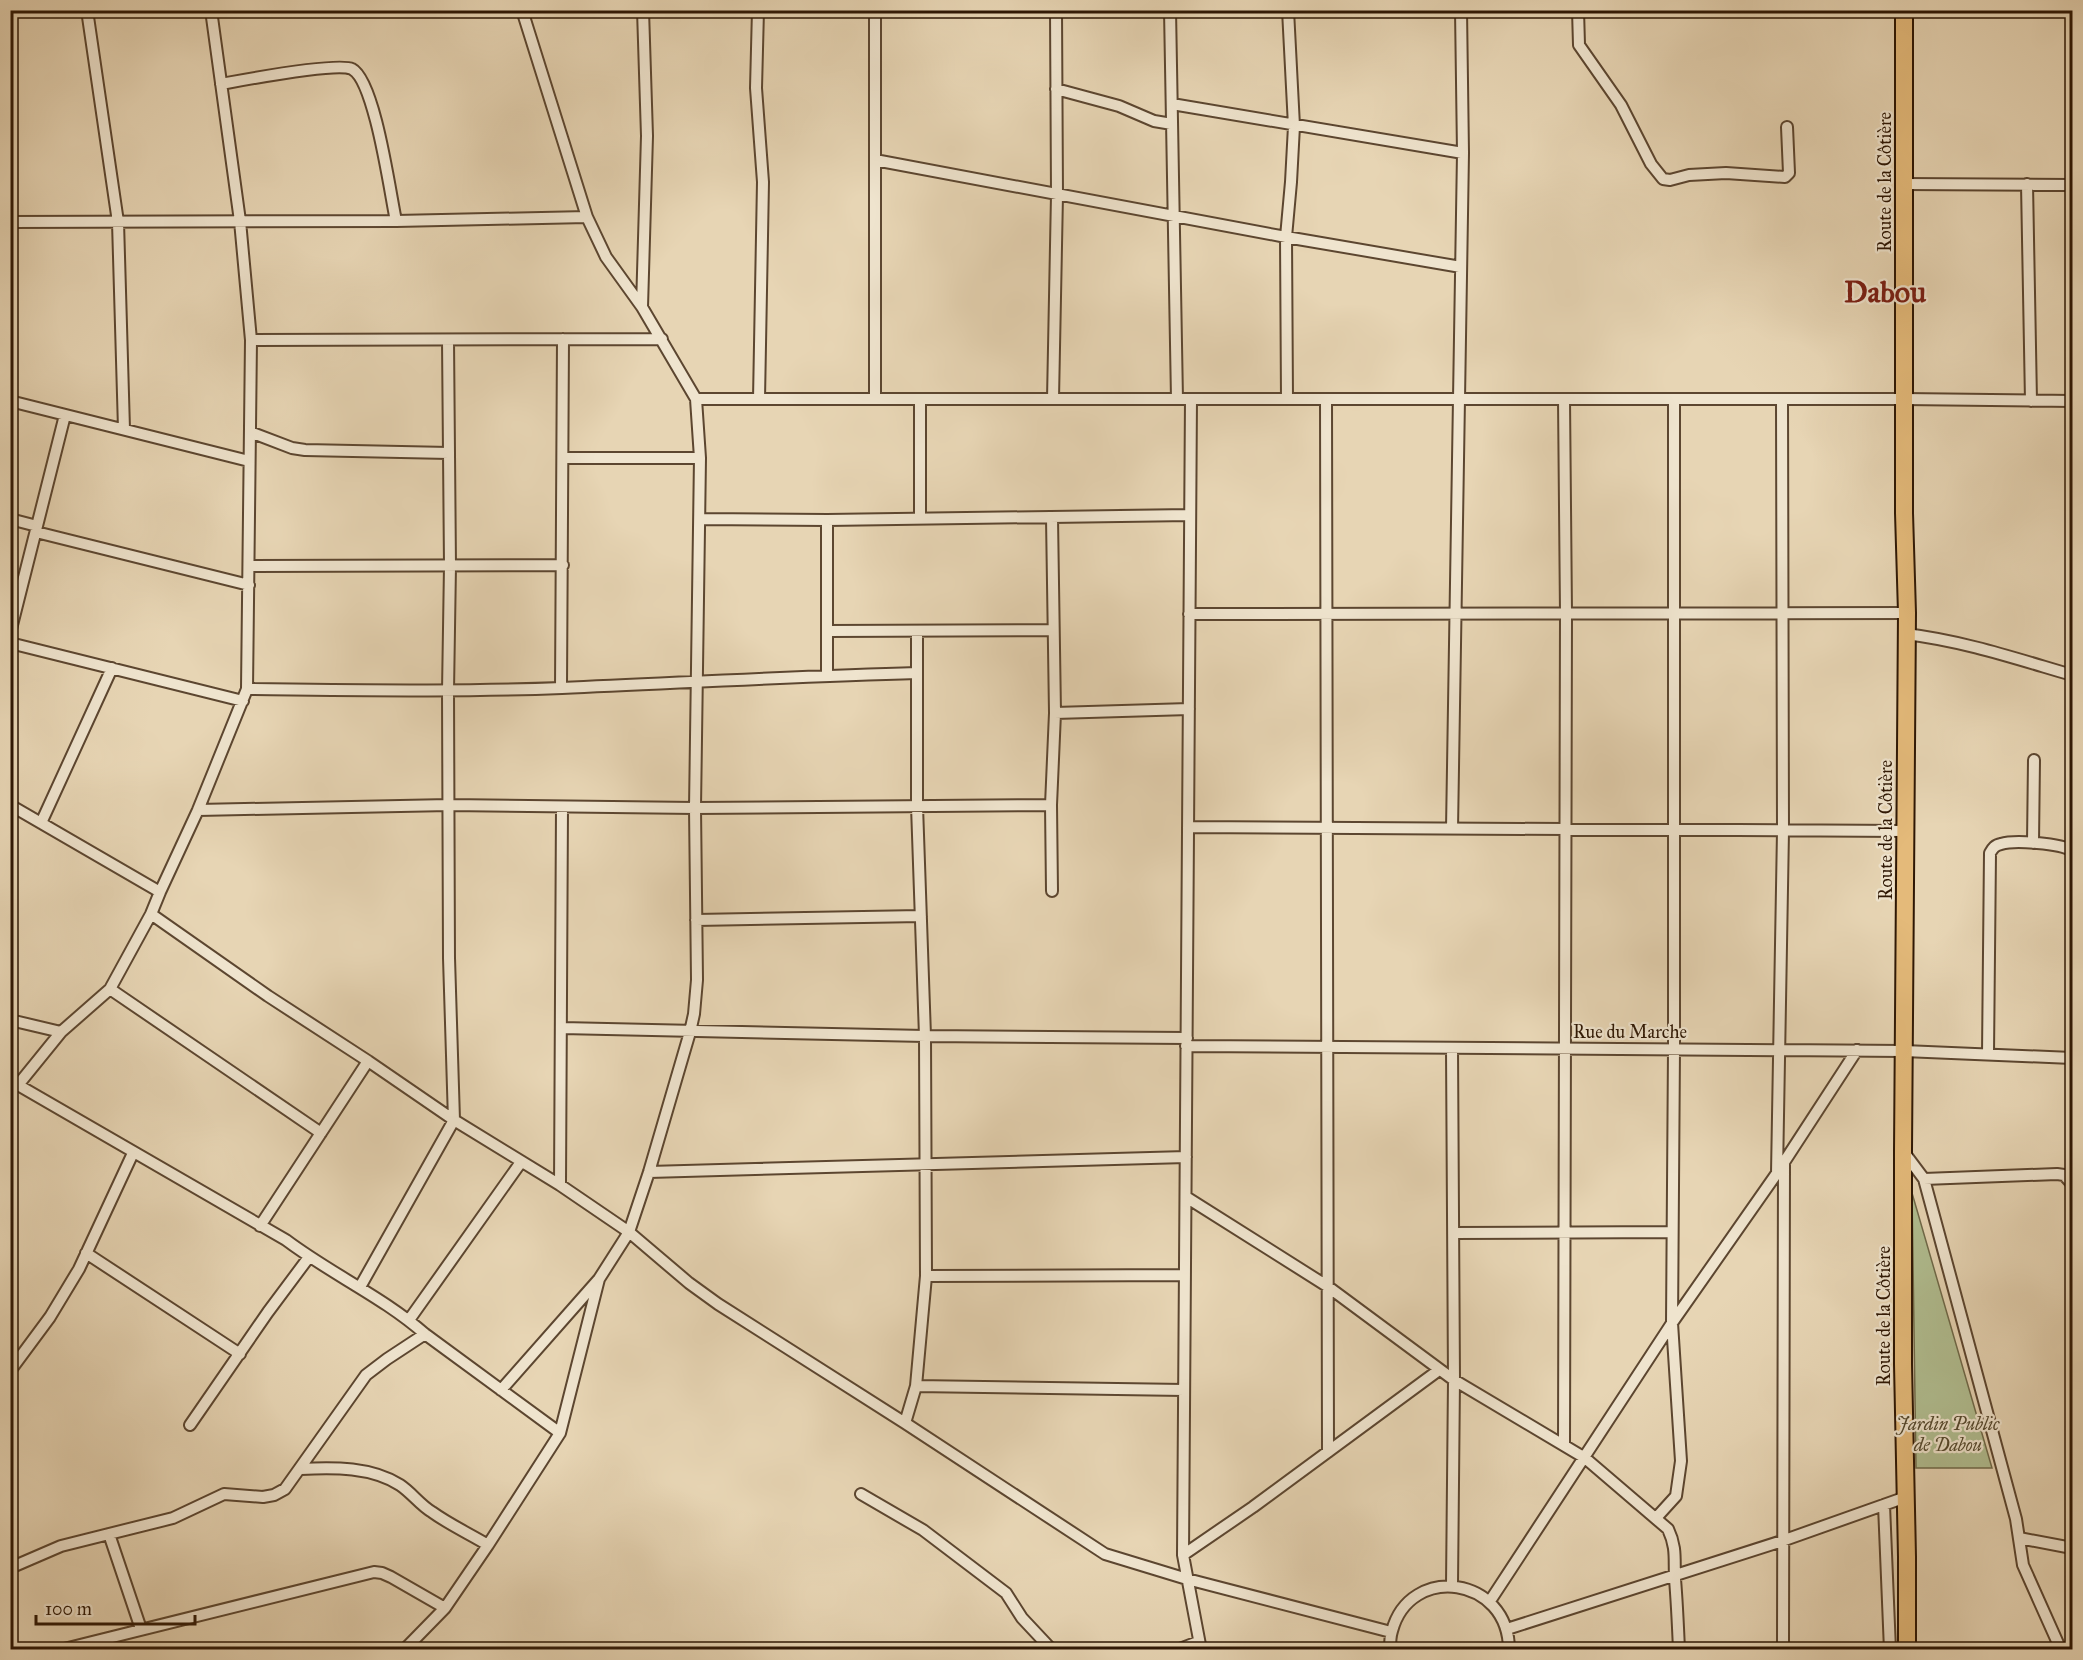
<svg xmlns="http://www.w3.org/2000/svg" width="2083" height="1660" font-family="'IM FELL Great Primer',serif">
<style>
.green{fill:#b1be91;stroke:#706a4a;stroke-width:1.5}
.lines{fill:none;stroke-linecap:round;stroke-linejoin:round}
.street-casing{stroke:#5c4630;stroke-width:14}
.primary-casing{stroke:#2e1704;stroke-width:20}
.street{stroke:#efe4ce;stroke-width:10}
.primary{stroke:#e4ba7a;stroke-width:16}
.labels{text-anchor:middle;dominant-baseline:central;stroke-width:4.5;stroke-linejoin:round;paint-order:stroke}
.street-label{font-size:18px;fill:#2e1704;stroke:#efe4ce}
.park-label{font-size:18px;font-style:italic;fill:#55492e;stroke:#efe4ce}
.town-label{font-size:30px;font-weight:bold;fill:#7a1f14;stroke:#efe4ce}
</style>
<rect width="100%" height="100%" fill="#e7d5b4"/>
<filter id="stains"><feTurbulence type="fractalNoise" baseFrequency=".00333" numOctaves="4"/><feColorMatrix values="0 0 0 0 .2 0 0 0 0 .09 0 0 0 0 .02 0 0 0 .5 -.17"/></filter>
<radialGradient id="worn" r=".72"><stop offset=".6" stop-color="#630" stop-opacity="0"/><stop offset="1" stop-color="#630" stop-opacity=".3"/></radialGradient>
<path class="green" d="M1912,1193L1992,1468H1916Z"/>
<g class="lines">
<g class="street-casing">
<path id="street" d="M87,10L118,222L124,429
M211,10L240,221L251,340L247,689L198,810L160,892L151,914L110,989L61,1032L18,1085L286,1240C331,1274 383,1297 425,1334L560,1433L599,1279
M758,10L756,88L763,182L759,399
M875,10V399
M1170,10L1177,399
M1578,10L1579,45L1621,105L1651,164L1663,179L1670,180L1689,175L1726,173L1785,177L1789,173L1787,127
M221,84C243,80 337,62 352,69C375,81 390,193 396,221
M1056,89L1119,106L1154,121L1172,124
M1172,104L1463,153
M875,160L1286,237L1461,267
M1903,184L2072,185
M2027,184L2031,401
M10,222L396,221L587,217
M642,307L647,136L643,10
M251,340L662,339
M696,399H1904L2072,401
M1053,399L1057,195L1056,10
M1191,399L1183,1555L1201,1650
M1287,399L1286,237L1291,182L1294,126L1288,10
M1326,399L1328,1452
M10,401L249,461
M250,432L292,448L305,450L449,453
M563,458H700
M920,518V399
M1052,518L1055,713L1051,805L1052,891
M10,519L37,526
M700,519L827,520L1190,515
M36,532L249,585
M249,566L563,565
M1189,614L1907,613
M827,631L1053,630
M10,633L65,415
M1906,634C1964,641 2017,659 2072,675
M10,643L243,701
M827,675V520
M561,688L563,339
M247,689C352,690 457,692 562,688C680,683 798,676 917,673
M1055,713L1189,709
M10,805L160,892
M198,810L449,805L695,808L1051,805
M41,823L112,668
M1188,827L1905,831
M1452,829L1463,153L1461,10
M2033,843L2034,760
M151,914L268,996L368,1061L454,1120L560,1185L629,1232L689,1283L718,1304L905,1423L1105,1554L1187,1579L1391,1632
M696,920L921,916
M110,989L321,1133
M10,1020L61,1032
M562,1028L925,1036L1187,1038
M1186,1046L1904,1051L2072,1058
M1452,1048L1454,1380L1452,1585
M1988,1054L1990,853C1993,848 1995,845 2001,844C2014,840 2061,843 2072,851V856
M1903,1151L1924,1179L2016,1519L2023,1565L2061,1650
M649,1172L1186,1157
M1777,1173L1783,831L1782,399
M1924,1179L2057,1174L2064,1175L2072,1184
M560,1185L562,807
M1186,1197L1327,1286L1454,1380L1585,1458L1668,1529C1677,1548 1674,1559 1675,1579C1677,1603 1678,1626 1679,1650
M260,1226L368,1061
M1453,1233L1672,1232
M86,1253L240,1354
M926,1276L1185,1275
M360,1287L454,1120L449,958L448,691L450,566L448,340
M409,1320L521,1162
M10,1371L50,1317L79,1269L133,1153
M916,1386L1184,1390
M501,1390L599,1279L629,1232L649,1172L690,1032L694,1014L697,980L695,808L700,458L696,399L642,307L606,257L587,217L522,10
M905,1423L916,1386L926,1276L925,1036L917,806V631
M190,1425L268,1312L309,1257
M1564,1445L1566,614L1564,399
M301,1469C334,1467 372,1467 400,1485C412,1493 420,1505 432,1512C450,1525 470,1534 488,1545
M861,1494L923,1530L1006,1593L1022,1618L1052,1650
M1884,1505L1890,1650
M1656,1518L1676,1496L1681,1461L1672,1323L1674,1049V399
M109,1534L141,1629
M2019,1538L2072,1548
M1183,1555L1253,1507L1439,1370
M10,1568L61,1546L173,1518L224,1494L263,1497L274,1495L285,1489L366,1375L387,1359L425,1334
M1490,1601L1672,1323L1777,1173L1857,1050
M1507,1629L1782,1541L1906,1497
M60,1650L374,1572L382,1573L391,1577L445,1608
M404,1650L445,1608L488,1545L560,1433
M1177,1650L1198,1642
M1390,1650C1390,1644 1390,1637 1392,1631C1410,1563 1509,1576 1509,1650
M1783,1650L1784,1161"/>
</g>
<g class="primary-casing">
<path id="primary" d="M1904,10V513L1907,613L1903,1151V1364L1907,1557V1650"/>
</g>
<use href="#street" class="street"/>
<use href="#primary" class="primary"/>
</g>
<g class="labels">
<g class="street-label">
<text transform="translate(1885 182) rotate(-90)">Route de la Côtière</text>
<text transform="translate(1886 830) rotate(-90)">Route de la Côtière</text>
<text x="1630" y="1032">Rue du Marche</text>
<text transform="translate(1884 1316) rotate(-90)">Route de la Côtière</text>
</g>
<g class="park-label">
<text x="1948" y="1424">Jardin Public<tspan x="1948" dy="21">de Dabou</tspan></text>
</g>
<g class="town-label">
<text x="1885" y="292">Dabou</text>
</g>
</g>
<rect width="2083" height="1660" fill="none" stroke="#e7d5b4" stroke-width="36"/>
<rect x="12" y="12" width="2059" height="1636" fill="none" stroke="#2e1704" stroke-width="3"/>
<rect x="18" y="18" width="2047" height="1624" fill="none" stroke="#2e1704" stroke-width="1.5"/>
<path d="M36 1615v9h159v-9" fill="none" stroke="#2e1704" stroke-width="3"/>
<text x="45" y="1615" font-size="18" fill="#2e1704" stroke="#efe4ce" stroke-width="4.5" paint-order="stroke">100 m</text>
<rect width="100%" height="100%" filter="url(#stains)"/>
<rect width="100%" height="100%" fill="url(#worn)"/>
</svg>
